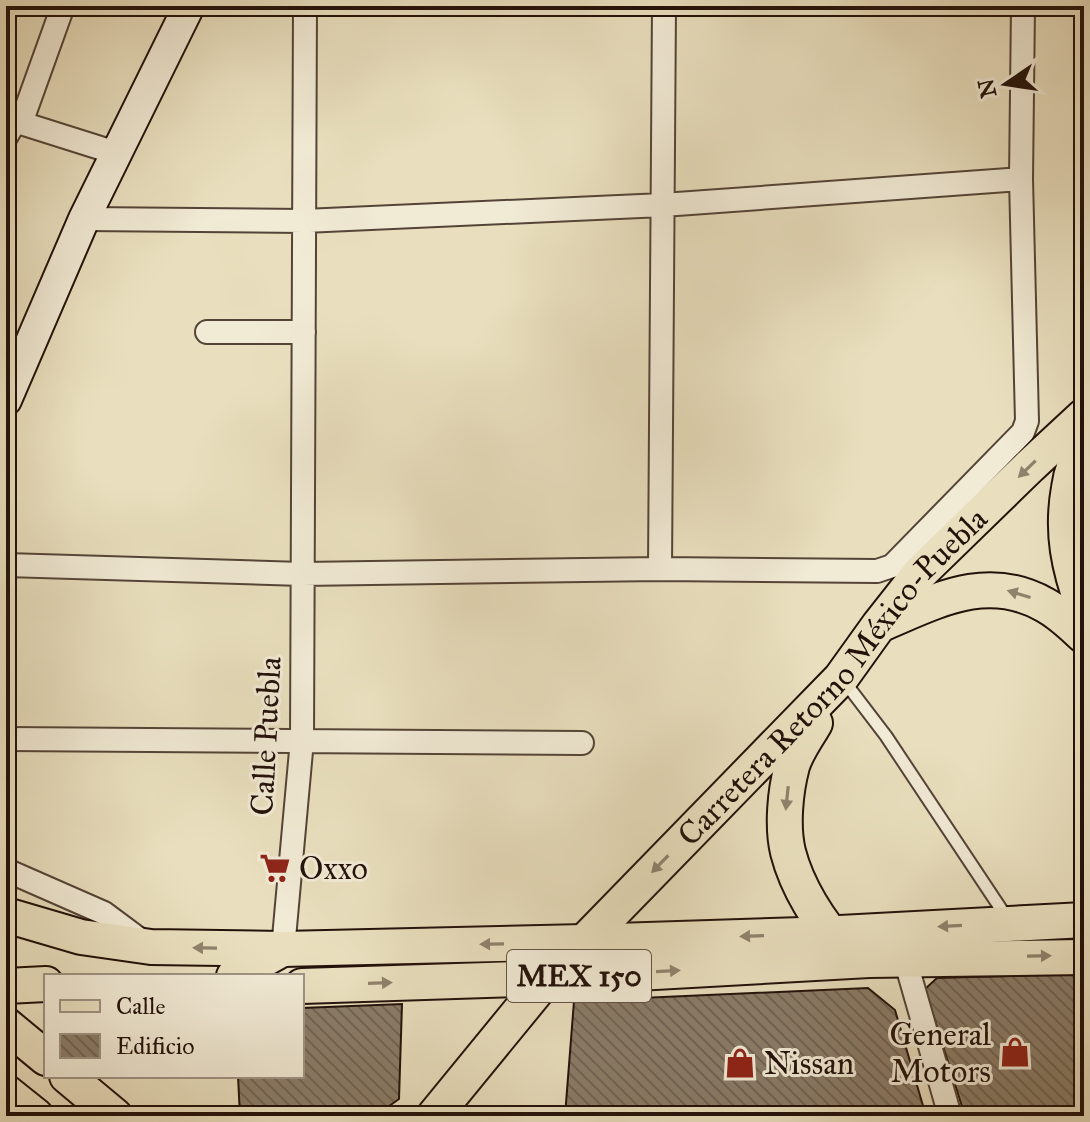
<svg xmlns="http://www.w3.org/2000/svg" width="1090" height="1122" font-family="'IM FELL Great Primer',serif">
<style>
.building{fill:url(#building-back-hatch);stroke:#23110a;stroke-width:2}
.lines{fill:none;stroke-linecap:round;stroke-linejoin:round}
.lane-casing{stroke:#544437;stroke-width:15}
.street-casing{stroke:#544437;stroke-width:26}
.secondary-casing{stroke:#23110a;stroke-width:34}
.primary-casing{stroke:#23110a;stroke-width:38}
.lane{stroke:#f1ead5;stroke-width:11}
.street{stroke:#f1ead5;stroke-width:22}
.secondary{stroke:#f1ead5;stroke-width:30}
.primary{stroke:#e9dfbe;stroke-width:34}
.oneway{fill:#90826d}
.labels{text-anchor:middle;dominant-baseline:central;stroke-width:6;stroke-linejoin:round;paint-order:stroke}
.shield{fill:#f1ead5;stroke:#615247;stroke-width:2}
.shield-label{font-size:30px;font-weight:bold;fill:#23110a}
.street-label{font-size:32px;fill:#23110a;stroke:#f1ead5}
.poi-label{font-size:32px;fill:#23110a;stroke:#f1ead5;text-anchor:start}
</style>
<defs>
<pattern id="building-back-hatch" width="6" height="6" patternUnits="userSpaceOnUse" patternTransform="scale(2)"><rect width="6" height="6" fill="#8a7c68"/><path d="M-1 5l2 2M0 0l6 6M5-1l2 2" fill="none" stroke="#706454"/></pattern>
</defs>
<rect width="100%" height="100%" fill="#e9dfbe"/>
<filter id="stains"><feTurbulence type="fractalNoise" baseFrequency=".0025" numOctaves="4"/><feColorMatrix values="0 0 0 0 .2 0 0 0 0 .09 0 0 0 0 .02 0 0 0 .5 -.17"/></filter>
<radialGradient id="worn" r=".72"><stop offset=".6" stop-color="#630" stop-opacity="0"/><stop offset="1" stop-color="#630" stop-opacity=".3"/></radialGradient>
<path class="building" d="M1084,974V1116H965L925,989L937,978Z
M868,988L895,1010L926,1116H565L574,1001Z
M402,1004L399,1099L375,1116H240L238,1076H302V1008Z"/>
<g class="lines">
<g class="lane-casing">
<path id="lane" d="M6,148L20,124
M844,681L886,736L1007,918"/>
</g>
<g class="street-casing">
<path id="street" d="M21,123L63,6
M7,126L21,123L116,153
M84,219L304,221L663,205L1021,179
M207,332H304
M6,565L302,574L660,569L877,571L892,566L1023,432L1027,421L1021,179L1023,6
M660,569L664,6
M6,739L582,743
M6,870L104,913L143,942
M283,949L302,740L305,6
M905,959L950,1116"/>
</g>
<g class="secondary-casing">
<path id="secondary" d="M6,400L84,219L189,6"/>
</g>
<g class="primary-casing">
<g id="primary">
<path d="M1084,448C1075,460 1071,474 1069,488C1061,533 1069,568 1084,610"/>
<path d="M881,624C936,601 987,572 1045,605C1060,613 1072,625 1084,636"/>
<path d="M815,723C807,737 796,752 792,766C785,792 782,827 788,852C797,887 819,922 843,948"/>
<path d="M6,915L81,937L151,947L283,949L584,942L802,935L1084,920"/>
<path id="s1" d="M584,942L841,678L879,625L920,573L1030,466L1084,416"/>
<path d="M234,976L279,951"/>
<path d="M6,986L46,984"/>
<path d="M302,986L547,978L869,960L1084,957"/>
<path d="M6,1025L46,1058"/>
<path d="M67,1076L115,1116"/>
<path d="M6,1092L36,1116"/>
<path d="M434,1116L547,978"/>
</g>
</g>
<use href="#lane" class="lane"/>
<use href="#street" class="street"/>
<use href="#secondary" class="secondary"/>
<use href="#primary" class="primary"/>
</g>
<defs><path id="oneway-solid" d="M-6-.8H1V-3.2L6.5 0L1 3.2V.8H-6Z" transform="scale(2)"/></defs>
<g class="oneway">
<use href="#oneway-solid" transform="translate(1027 469) rotate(136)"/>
<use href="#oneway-solid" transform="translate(1019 594) rotate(-163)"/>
<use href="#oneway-solid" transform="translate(787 798) rotate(96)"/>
<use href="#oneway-solid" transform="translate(660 864) rotate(134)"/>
<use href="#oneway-solid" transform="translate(950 926) rotate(177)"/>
<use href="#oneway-solid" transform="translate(752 936) rotate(178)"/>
<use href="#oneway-solid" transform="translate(492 944) rotate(179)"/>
<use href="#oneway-solid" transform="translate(205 948) rotate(-179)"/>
<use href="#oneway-solid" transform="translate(1039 956) rotate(-1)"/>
<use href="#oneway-solid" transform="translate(668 971) rotate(-3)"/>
<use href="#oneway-solid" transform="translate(380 983) rotate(-2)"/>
</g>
<defs>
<g id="supermarket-bare" transform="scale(2.4)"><path d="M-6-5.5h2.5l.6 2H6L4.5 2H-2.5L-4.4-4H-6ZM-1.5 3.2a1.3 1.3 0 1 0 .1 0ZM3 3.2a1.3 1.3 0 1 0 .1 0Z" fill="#8f2418" stroke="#f1ead5" stroke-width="2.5" paint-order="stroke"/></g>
<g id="shop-bare" transform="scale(2.4)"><path d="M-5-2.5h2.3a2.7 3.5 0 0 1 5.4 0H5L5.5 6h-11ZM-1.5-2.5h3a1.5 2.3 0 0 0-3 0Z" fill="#8f2418" stroke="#f1ead5" stroke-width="2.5" paint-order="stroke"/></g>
</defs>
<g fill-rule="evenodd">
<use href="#supermarket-bare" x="275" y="868"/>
<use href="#shop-bare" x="1015" y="1052"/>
<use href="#shop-bare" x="740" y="1063"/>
</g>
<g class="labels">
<rect class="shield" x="507" y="950" width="144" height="52" rx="6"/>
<g class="shield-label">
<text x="579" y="976">MEX 150</text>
</g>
<g class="street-label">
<text stroke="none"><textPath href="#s1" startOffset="364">Carretera Retorno México-Puebla</textPath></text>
<text transform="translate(266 736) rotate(-87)">Calle Puebla</text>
</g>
<g class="poi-label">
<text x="299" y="868">Oxxo</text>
<text x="991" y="1034" text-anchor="end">General<tspan x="991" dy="37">Motors</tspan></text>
<text x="764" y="1063">Nissan</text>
</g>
</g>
<rect width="1090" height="1122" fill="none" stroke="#e9dfbe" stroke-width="32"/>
<rect x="8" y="8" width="1074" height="1106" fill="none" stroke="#23110a" stroke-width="4"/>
<rect x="16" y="16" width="1058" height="1090" fill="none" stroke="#23110a" stroke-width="2"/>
<rect x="44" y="974" width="260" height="104" fill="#f1ead5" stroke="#9f9384" stroke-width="2"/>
<rect x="60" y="1000" width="40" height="12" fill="#e9dfbe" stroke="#9f9384" stroke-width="2"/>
<text x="116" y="1014" font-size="24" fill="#23110a">Calle</text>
<rect x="60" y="1034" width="40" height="24" fill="url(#building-back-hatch)" stroke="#9f9384" stroke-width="2"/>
<text x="116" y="1054" font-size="24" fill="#23110a">Edificio</text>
<g transform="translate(1006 84) rotate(257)" stroke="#f1ead5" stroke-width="6" paint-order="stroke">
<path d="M0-6L14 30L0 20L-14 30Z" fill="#23110a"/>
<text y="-12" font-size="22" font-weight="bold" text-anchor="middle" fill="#23110a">N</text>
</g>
<rect width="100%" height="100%" filter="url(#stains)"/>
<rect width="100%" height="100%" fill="url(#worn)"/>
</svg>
